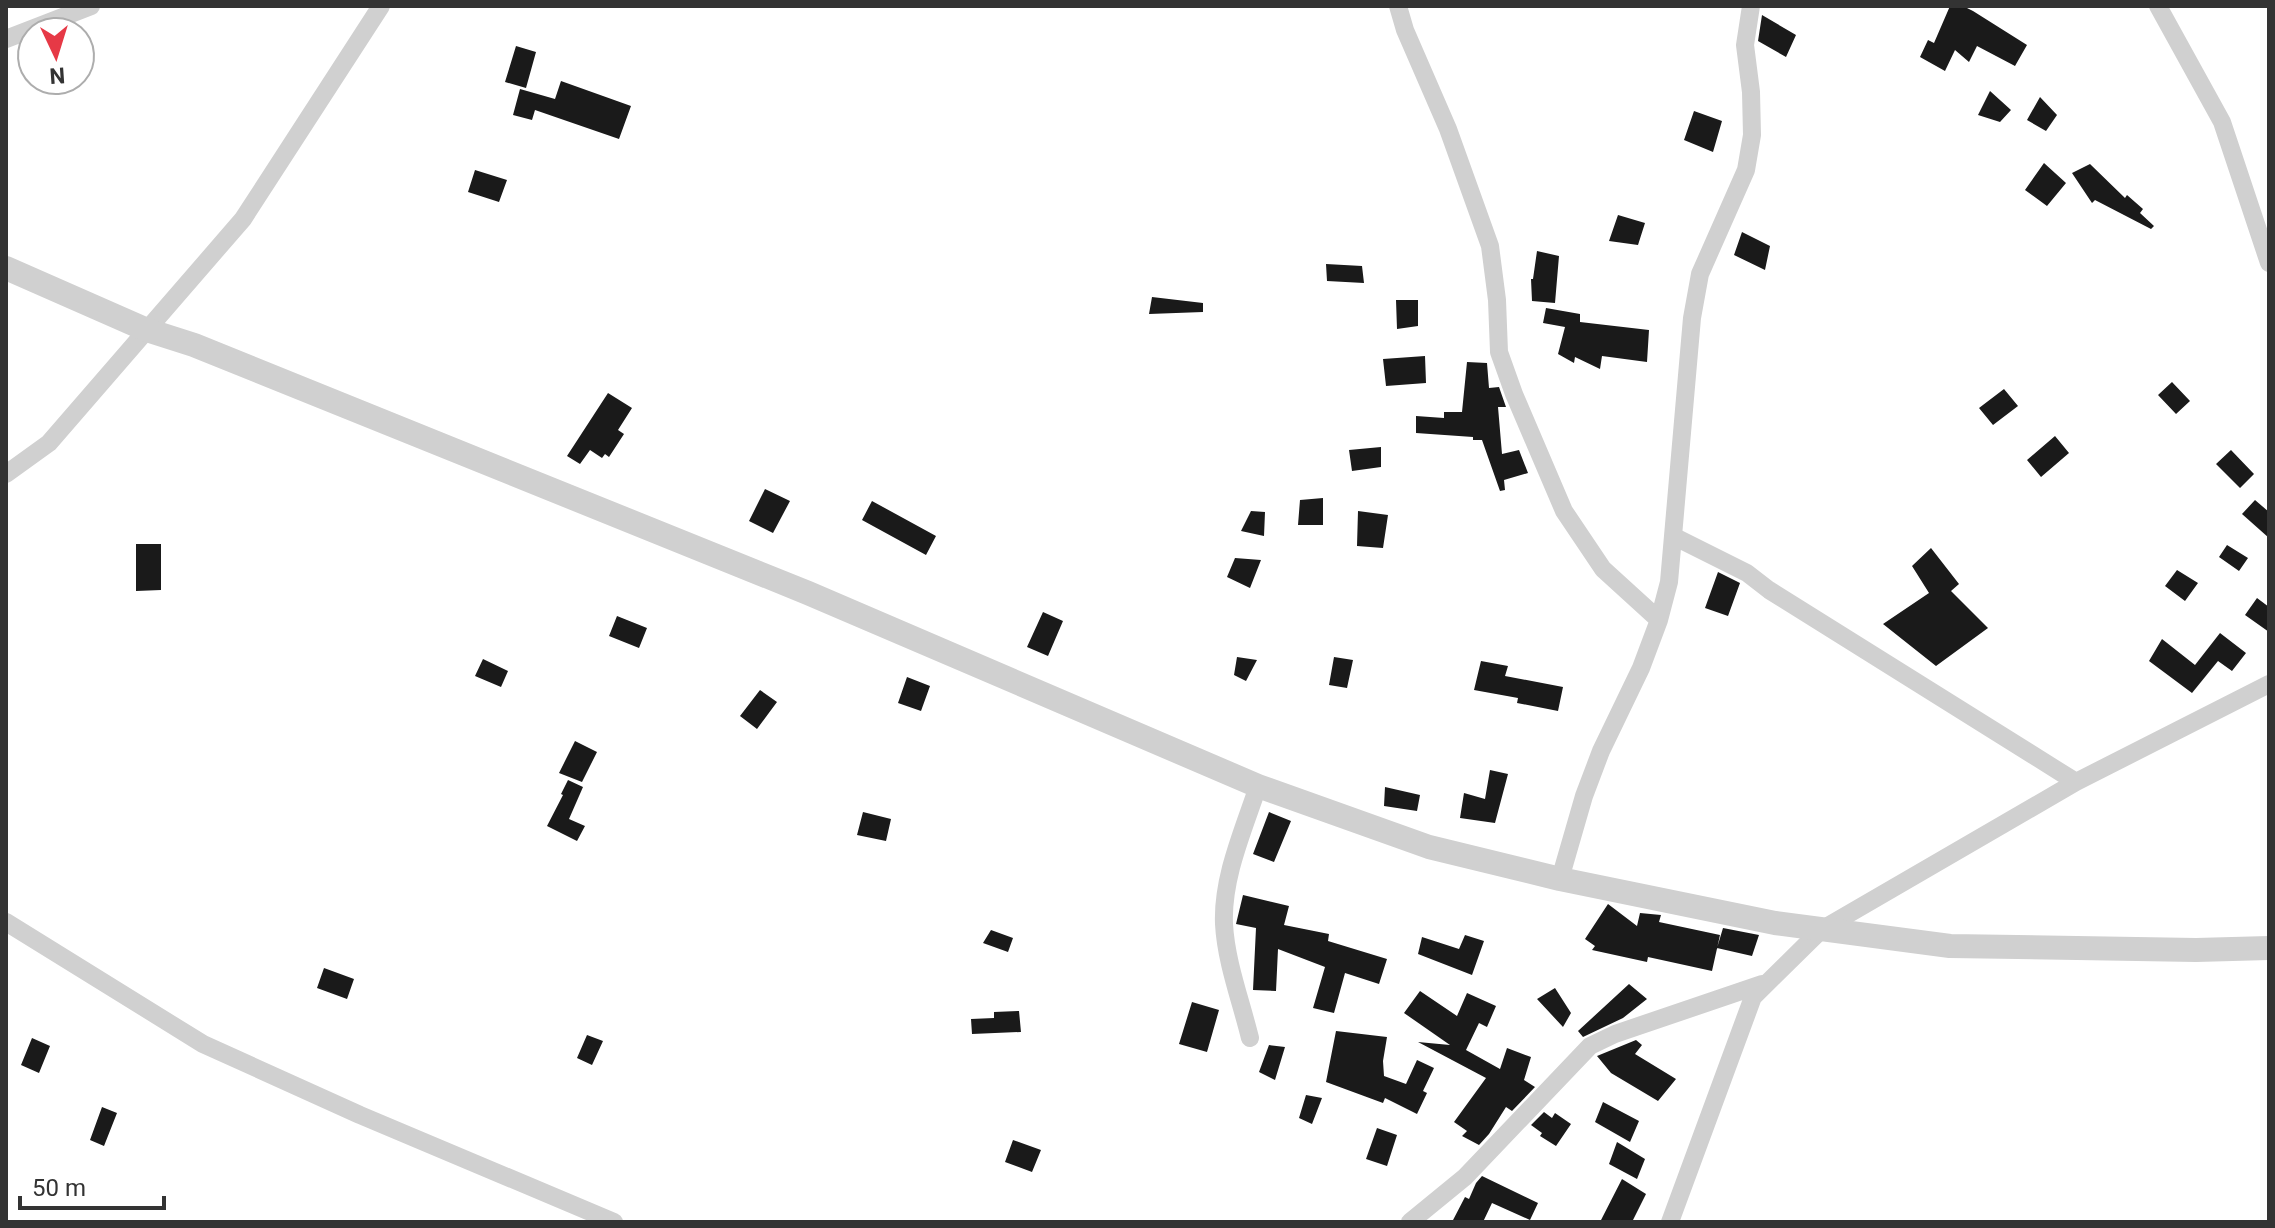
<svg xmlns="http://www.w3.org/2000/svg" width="2275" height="1228" font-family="Roboto,sans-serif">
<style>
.building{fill:#1a1a1a}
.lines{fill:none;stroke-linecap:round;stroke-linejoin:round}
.minor{stroke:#d0d0d0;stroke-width:18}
.tertiary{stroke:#d0d0d0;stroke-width:24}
</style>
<rect width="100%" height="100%" fill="#fff"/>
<path class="building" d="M1950,6H1963L1973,11L2027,45L2015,66L1977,46L1969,62L1955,50L1945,71L1920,57L1928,40L1934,43Z
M1762,15L1796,35L1786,57L1758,41Z
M516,46L536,52L526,88L505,82Z
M561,81L631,106L619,139L535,110L532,120L513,115L520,89L555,99Z
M1990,91L2011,110L2000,122L1978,115Z
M2040,97L2057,115L2046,131L2027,120Z
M1694,111L1722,121L1713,152L1684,140Z
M2044,163L2066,183L2047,206L2025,190Z
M2090,164L2125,198L2127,195L2143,209L2140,213L2154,226L2151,229L2095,200L2092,203L2072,173Z
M475,170L507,180L499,202L468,192Z
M1618,215L1645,223L1638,245L1609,241Z
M1742,232L1770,246L1765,270L1734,255Z
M1537,251L1559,256L1555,303L1532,301L1531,279H1533Z
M1326,264L1362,266L1364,283L1327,281Z
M1152,297L1203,303V312L1149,314Z
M1396,300H1418V326L1397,329Z
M1546,308L1580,314V322L1649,330L1647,362L1602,356L1600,369L1575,357L1574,363L1558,354L1565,327L1543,323Z
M1425,356L1426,383L1386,386L1383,359Z
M1467,362L1487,363L1489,388L1499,387L1506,407H1498L1502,454L1519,450L1528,473L1504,480L1505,490L1500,491L1482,440H1473V437L1416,433V416L1444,418V412H1462Z
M2172,382L2190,401L2176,414L2158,395Z
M2004,389L2018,406L1993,425L1979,408Z
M608,393L632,408L618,430L624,434L609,457L605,454L602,458L590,450L580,464L567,456Z
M2055,436L2069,453L2041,477L2027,460Z
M1381,447V467L1352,471L1349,450Z
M2231,450L2254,474L2240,488L2216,464Z
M765,489L790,501L773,533L749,521Z
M1323,498V525H1298L1300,500Z
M2255,500L2269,512V538L2242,514Z
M872,501L936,536L926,555L862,520Z
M1251,511L1265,512L1264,536L1241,531Z
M1358,511L1388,515L1383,548L1357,546Z
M136,544H161V590L136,591Z
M2227,545L2248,558L2239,571L2219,557Z
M1931,548L1959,584L1951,591L1988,628L1936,666L1883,624L1929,593L1912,566Z
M1235,558L1261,560L1250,588L1227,577Z
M2177,570L2198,583L2185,601L2165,586Z
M1718,572L1740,583L1728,616L1705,608Z
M2257,598L2269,607V632L2245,615Z
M1043,612L1063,621L1048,656L1027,647Z
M617,616L647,628L639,648L609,636Z
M2220,633L2246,653L2232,671L2218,661L2192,693L2149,661L2162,639L2195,665Z
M1237,657L1257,660L1246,681L1234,675Z
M1334,657L1353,660L1347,688L1329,685Z
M483,659L508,671L501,687L475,676Z
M1481,661L1508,666L1505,676L1563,687L1558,711L1517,703L1518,698L1474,690Z
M907,677L930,686L921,711L898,703Z
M760,690L777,702L757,729L740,716Z
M575,741L597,752L582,782L559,773Z
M1490,770L1508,774L1495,823L1460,818L1464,793L1485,799Z
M568,780L583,787L569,819L585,826L577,841L547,826L563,795L561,794Z
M1385,787L1420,795L1417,811L1384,806Z
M863,812L891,819L886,841L857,835Z
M1269,812L1291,821L1274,862L1253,854Z
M1243,895L1289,906L1284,925L1329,934L1328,941L1387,959L1379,984L1345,973L1334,1013L1313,1008L1325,967L1278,949L1276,991L1253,990L1256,928L1236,924Z
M1608,904L1637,926L1640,913L1661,915L1659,922L1720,935L1712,971L1648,957L1647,962L1592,950L1595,946L1585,939Z
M1723,928L1759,935L1752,956L1717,948Z
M991,930L1013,938L1008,952L983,943Z
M1465,935L1484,941L1472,975L1418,954L1422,937L1459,949Z
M324,968L354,979L347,999L317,988Z
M1629,984L1647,999L1623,1018L1583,1037L1578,1031Z
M1555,988L1571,1013L1563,1027L1537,999Z
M1420,991L1457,1016L1467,993L1496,1006L1487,1027L1479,1023L1466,1050L1500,1069L1507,1048L1531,1057L1524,1080L1535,1087L1512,1111L1506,1107L1489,1134L1479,1145L1462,1136L1467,1131L1454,1122L1486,1078L1418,1042L1450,1045L1404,1013Z
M1192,1002L1219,1010L1207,1052L1179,1044Z
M1019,1011L1021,1032L972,1034L971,1019L994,1018V1012Z
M1336,1031L1387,1037L1383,1061L1384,1076L1406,1084L1417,1060L1434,1068L1423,1091L1427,1093L1417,1114L1385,1098L1383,1103L1326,1082Z
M587,1035L603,1041L592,1065L577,1058Z
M32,1038L50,1046L39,1073L21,1065Z
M1636,1040L1642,1045L1635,1054L1676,1079L1658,1101L1611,1073L1597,1056Z
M1269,1045L1285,1047L1275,1080L1259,1072Z
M1306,1095L1322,1098L1312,1124L1299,1118Z
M1603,1102L1639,1121L1630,1142L1595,1122Z
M102,1107L117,1113L104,1146L90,1140Z
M1544,1112L1552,1118L1555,1113L1571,1124L1556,1146L1540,1136L1542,1133L1531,1125Z
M1377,1128L1397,1135L1387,1166L1366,1159Z
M1013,1140L1041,1150L1032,1172L1005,1162Z
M1617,1142L1645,1159L1637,1179L1609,1164Z
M1482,1176L1538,1203L1530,1220L1492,1203L1483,1222H1452L1465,1197L1469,1199L1476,1183Z
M1622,1179L1646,1194L1632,1222H1600Z"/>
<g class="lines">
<path class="minor" d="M1398,6L1405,30L1448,129L1490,246L1497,300L1499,352L1514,394L1564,511L1603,569L1659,620
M2158,6L2222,122L2269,263
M6,39L91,6
M6,474L49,443L243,219L381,6
M1673,536L1747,573L1769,590L2076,782
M1560,879L1584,796L1601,751L1641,668L1659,620L1669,582L1692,318L1700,274L1746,170L1752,135L1751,92L1745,45L1751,6
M6,922L203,1044L360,1115L614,1222
M1250,1038C1241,1001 1226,962 1224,924C1222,877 1244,829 1258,786
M1410,1222L1465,1177L1590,1046L1615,1034L1762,984
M1670,1222L1753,997L1821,930L2076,782L2269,684"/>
<path class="tertiary" d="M6,268L147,330L194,345L808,593L1258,786L1429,847L1560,879L1775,923L1950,946L2196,950L2269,948"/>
</g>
<rect width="2275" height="1228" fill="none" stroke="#333333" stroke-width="16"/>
<g transform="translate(56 56) rotate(176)"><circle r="38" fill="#ffffff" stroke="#adadad" stroke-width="2"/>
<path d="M0-6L14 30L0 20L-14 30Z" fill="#e63946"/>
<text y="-12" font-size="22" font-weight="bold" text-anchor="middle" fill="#333333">N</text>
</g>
<path d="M20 1196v12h144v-12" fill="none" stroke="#333333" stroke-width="4"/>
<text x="32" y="1196" font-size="24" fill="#333333" stroke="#ffffff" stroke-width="6" paint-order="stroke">50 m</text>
</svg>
